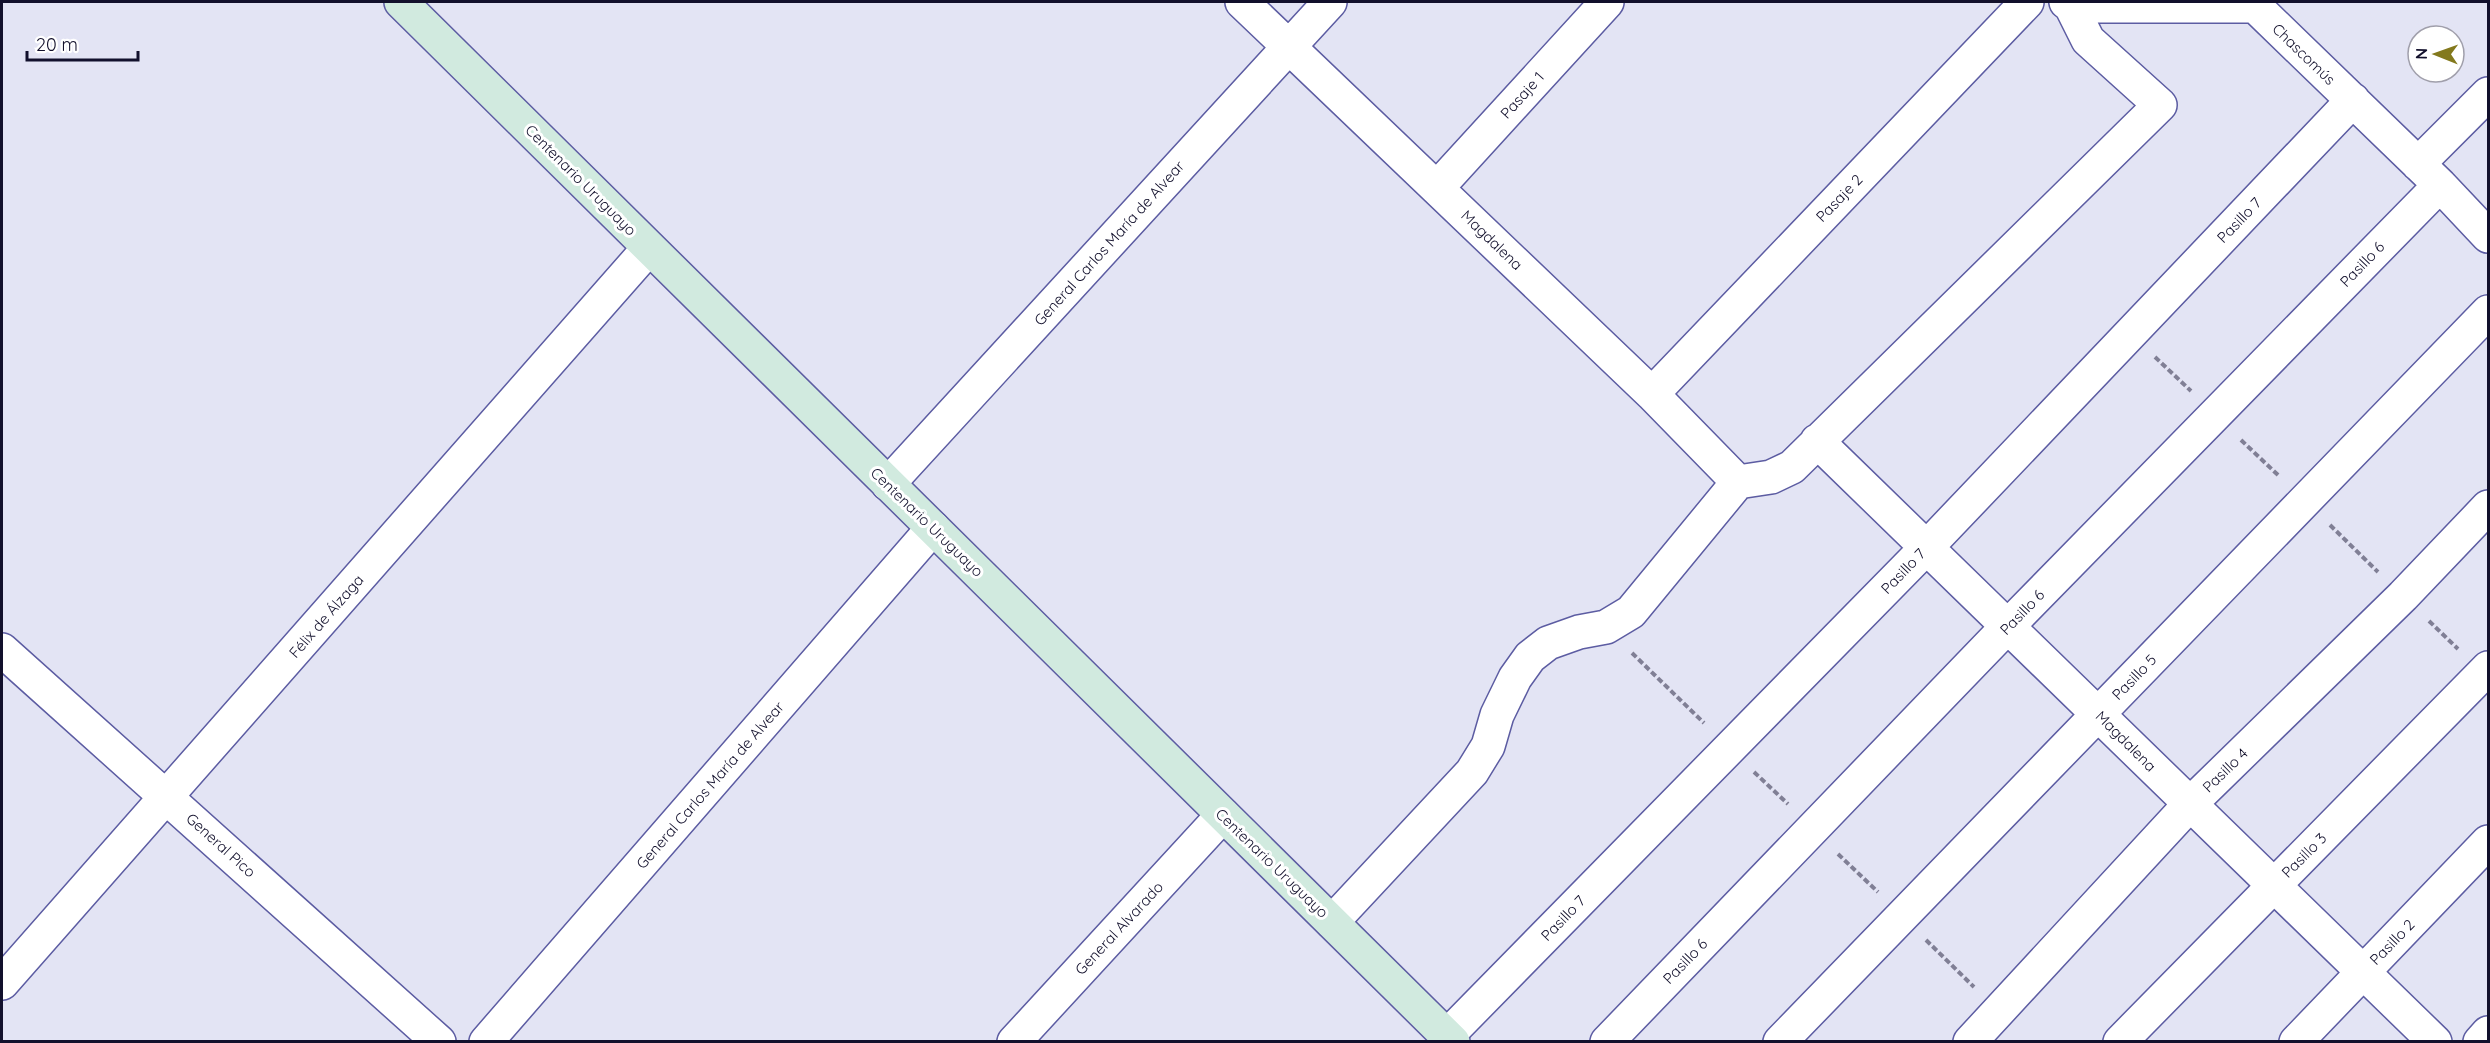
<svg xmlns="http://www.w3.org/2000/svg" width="2490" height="1043" font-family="Quicksand,sans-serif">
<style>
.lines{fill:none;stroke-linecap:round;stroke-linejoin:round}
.street-casing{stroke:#5c5ca2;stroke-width:36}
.secondary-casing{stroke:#5c5ca2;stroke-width:36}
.path{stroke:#807f95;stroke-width:4;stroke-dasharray:6 3;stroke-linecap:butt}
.street{stroke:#fff;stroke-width:33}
.secondary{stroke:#d1eadf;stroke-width:33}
.labels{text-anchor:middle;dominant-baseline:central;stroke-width:6;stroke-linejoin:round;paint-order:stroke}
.street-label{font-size:15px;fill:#12102c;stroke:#fff}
</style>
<rect width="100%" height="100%" fill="#e3e4f4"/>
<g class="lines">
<g class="street-casing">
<path id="street" d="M1242,2L1652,394L1738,482
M2071,6H2255L2440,185L2488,236
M2418,164L2488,94
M1437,188L1607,2
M1652,394L2027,2
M1817,441L2435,1042
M888,484L1330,2
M2,650L439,1042
M1332,922L1472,772L1488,746L1497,715L1515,678L1530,657L1548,643L1579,632L1606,627L1631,612L1738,482L1771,477L1792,467L2160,105L2088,40L2071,6L2066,2
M2,983L649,248
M1447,1036L1927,547L2353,100
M486,1042L933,528
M1014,1042L1223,815
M1607,1042L2008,626L2440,185
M1780,1042L2488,312
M1970,1042L2190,804L2403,596L2488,507
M2120,1042L2488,668
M2296,1042L2488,842
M2480,1042L2488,1033"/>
</g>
<g class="secondary-casing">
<path id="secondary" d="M401,2L1453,1042"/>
</g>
<path class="path" d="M2155,357L2191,391
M2241,440L2279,476
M2330,525L2378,572
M2429,621L2458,649
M1632,653L1704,723
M1754,772L1788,804
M1838,854L1878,892
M1926,940L1974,987"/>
<use href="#street" class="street"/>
<use href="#secondary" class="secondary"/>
</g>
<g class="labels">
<g class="street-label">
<text transform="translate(2304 54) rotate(44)">Chascomús</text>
<text transform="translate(1522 95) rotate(-48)">Pasaje 1</text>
<text transform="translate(581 180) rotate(45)">Centenario Uruguayo</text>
<text transform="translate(1839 198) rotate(-46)">Pasaje 2</text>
<text transform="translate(2239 220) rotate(-46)">Pasillo 7</text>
<text transform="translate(1492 240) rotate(44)">Magdalena</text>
<text transform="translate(1109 243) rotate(-48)">General Carlos María de Alvear</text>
<text transform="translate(2362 264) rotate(-46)">Pasillo 6</text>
<text transform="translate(927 522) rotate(44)">Centenario Uruguayo</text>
<text transform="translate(1903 571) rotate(-46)">Pasillo 7</text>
<text transform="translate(2022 612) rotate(-46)">Pasillo 6</text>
<text transform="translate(326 616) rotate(-49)">Félix de Álzaga</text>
<text transform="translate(2134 677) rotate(-46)">Pasillo 5</text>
<text transform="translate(2126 741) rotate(45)">Magdalena</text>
<text transform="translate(2225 770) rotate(-44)">Pasillo 4</text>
<text transform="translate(710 785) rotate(-49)">General Carlos María de Alvear</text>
<text transform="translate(221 845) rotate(42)">General Pico</text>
<text transform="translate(2304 855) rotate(-45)">Pasillo 3</text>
<text transform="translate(1272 863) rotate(44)">Centenario Uruguayo</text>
<text transform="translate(1563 918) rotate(-46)">Pasillo 7</text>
<text transform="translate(1119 928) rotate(-47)">General Alvarado</text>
<text transform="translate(2392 942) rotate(-46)">Pasillo 2</text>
<text transform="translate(1685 961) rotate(-46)">Pasillo 6</text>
</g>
</g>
<rect width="2490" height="1043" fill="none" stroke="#12102c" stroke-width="6"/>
<g transform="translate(2436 54) rotate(271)"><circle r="28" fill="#ffffff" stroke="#a09fab" stroke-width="1.5"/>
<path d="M0-4.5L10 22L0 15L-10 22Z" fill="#83791d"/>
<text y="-9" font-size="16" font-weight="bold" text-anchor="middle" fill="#12102c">N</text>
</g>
<path d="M27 51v9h111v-9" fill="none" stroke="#12102c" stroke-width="3"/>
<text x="36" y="51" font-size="18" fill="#12102c" stroke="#ffffff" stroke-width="4.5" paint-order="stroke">20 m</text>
</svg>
